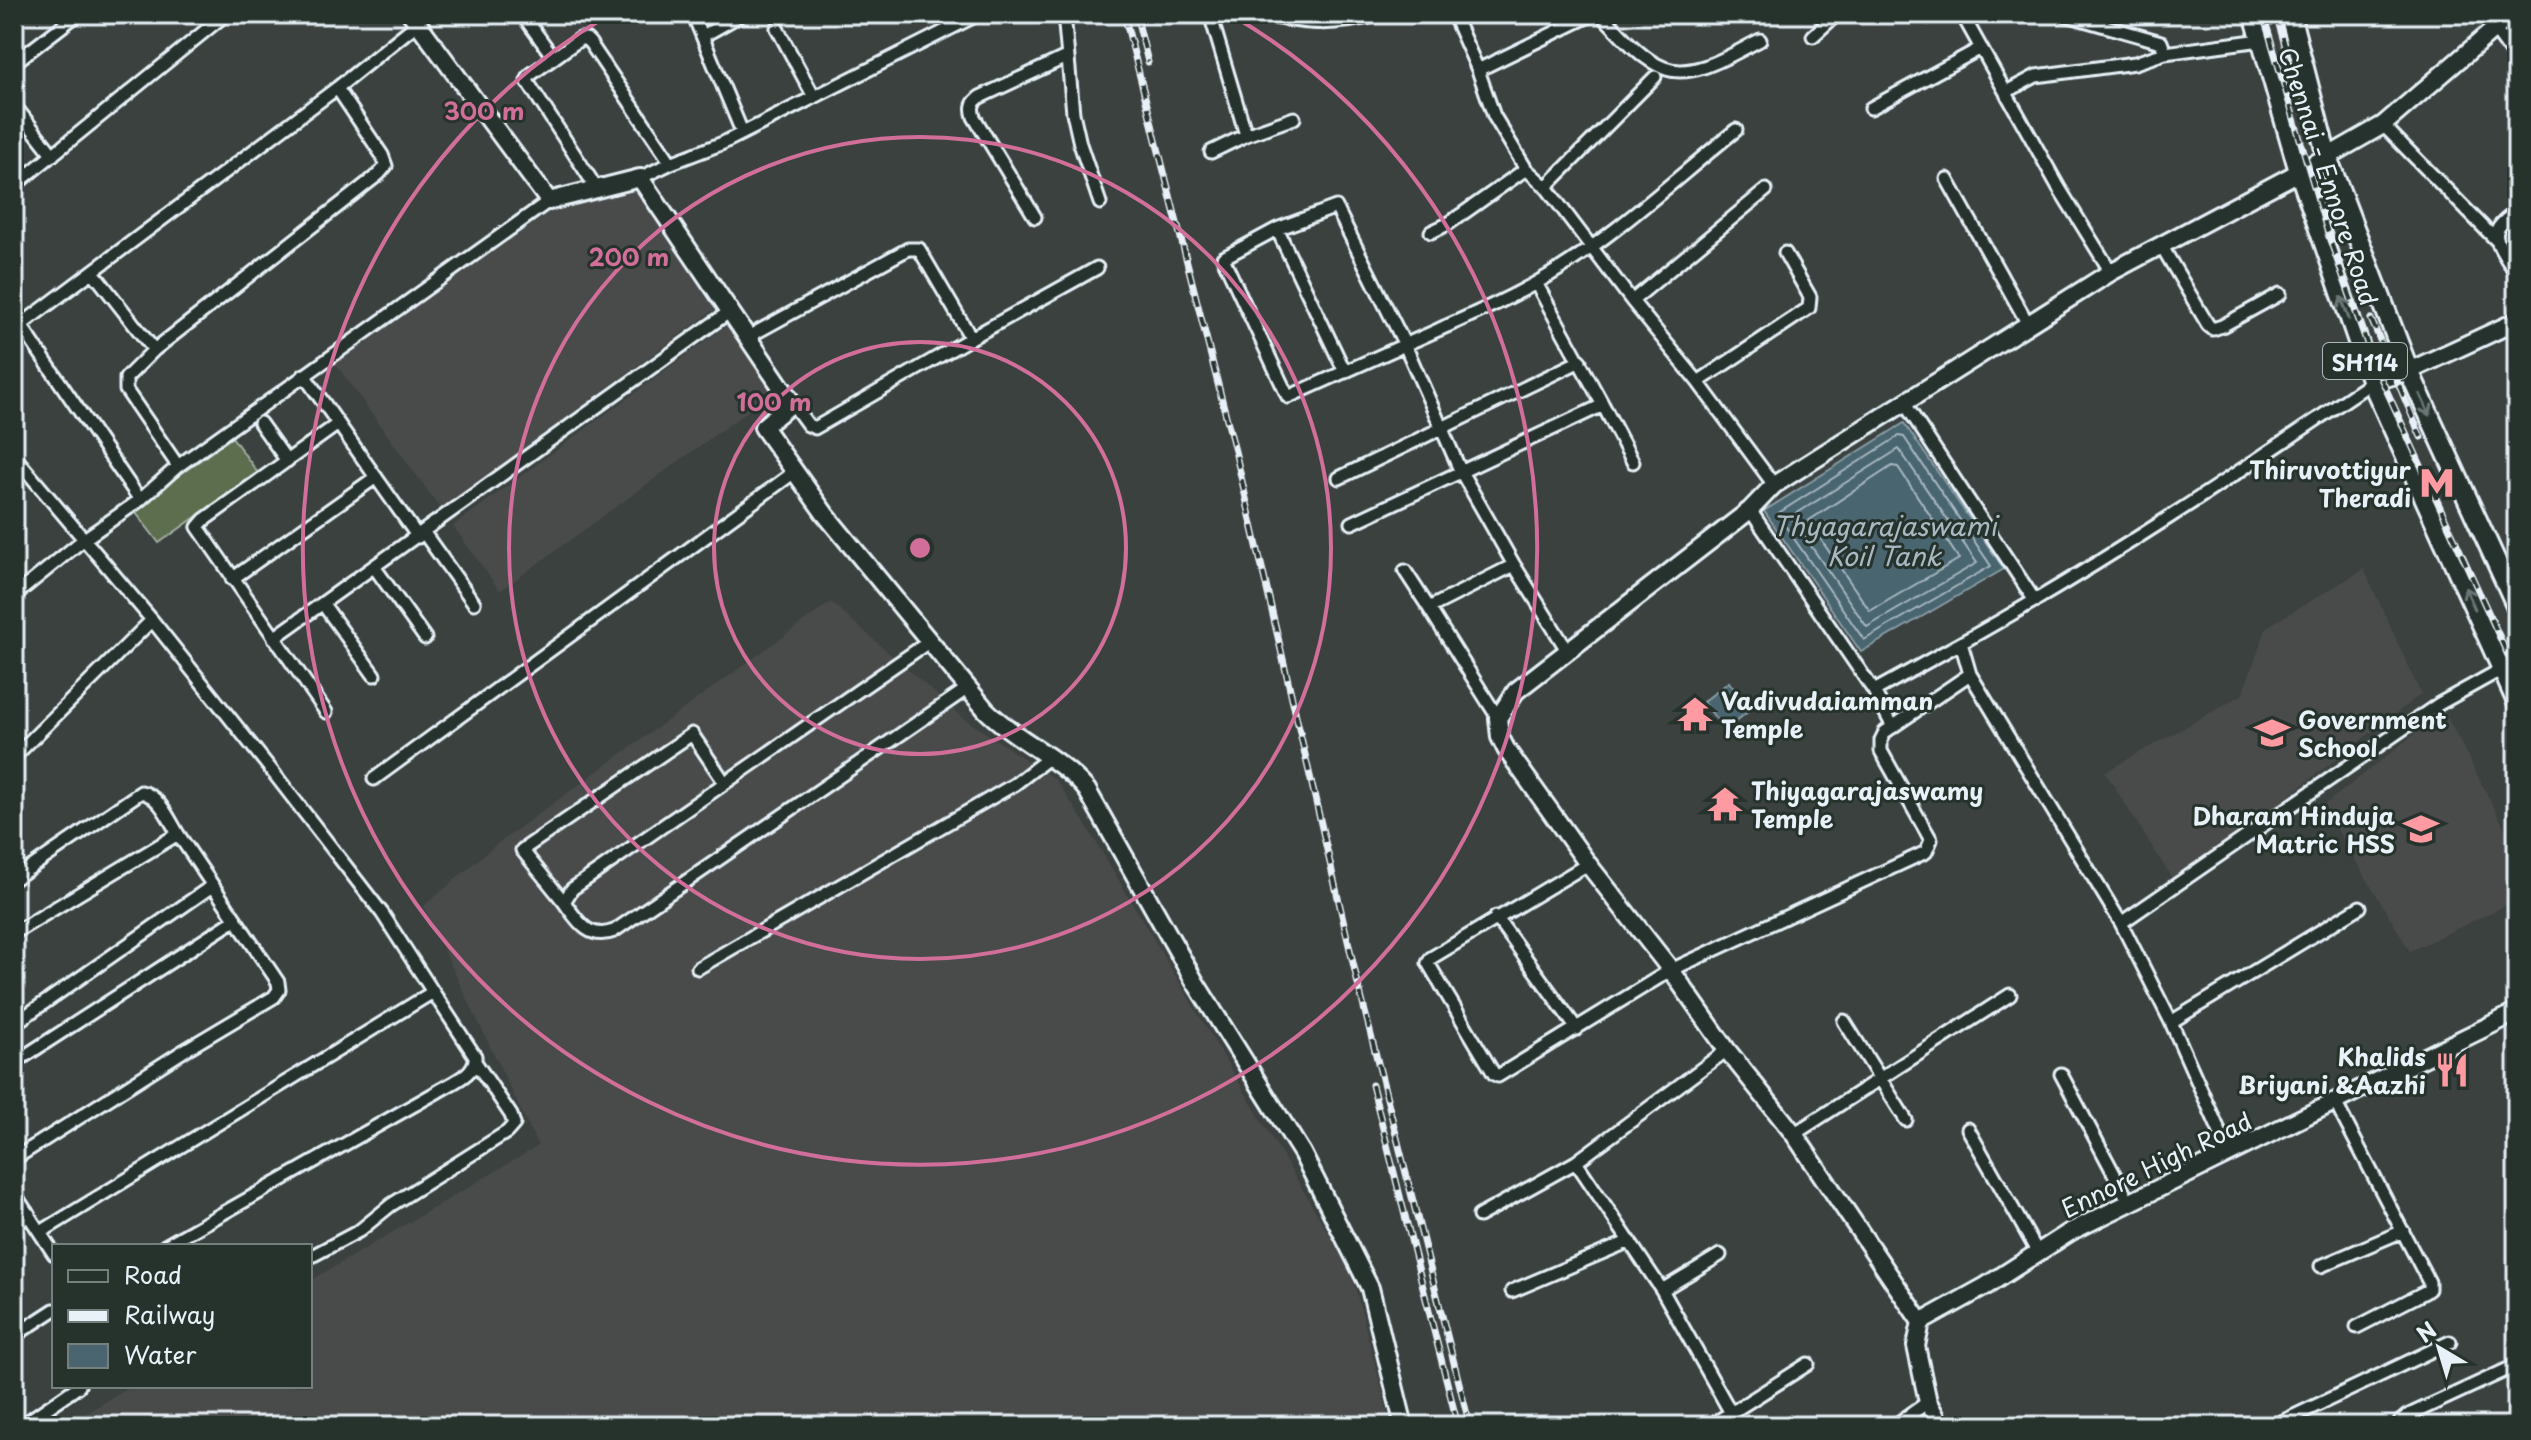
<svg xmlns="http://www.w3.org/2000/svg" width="2531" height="1440" font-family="'Playpen Sans',sans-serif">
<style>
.built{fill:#494b4b}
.green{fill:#5d6e50;stroke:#a2b0a4;stroke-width:2}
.water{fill:#4a6570;stroke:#899da6;stroke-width:2}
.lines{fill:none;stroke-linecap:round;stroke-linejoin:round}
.shore{stroke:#a9b9c2;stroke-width:2}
.street-casing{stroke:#e8f1f8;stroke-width:17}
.secondary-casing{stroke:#e8f1f8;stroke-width:22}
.primary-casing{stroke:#e8f1f8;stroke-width:24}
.street{stroke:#26332d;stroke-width:11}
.secondary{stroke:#26332d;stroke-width:16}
.primary{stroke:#26332d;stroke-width:18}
.rail-casing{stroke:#e8f1f8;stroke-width:7}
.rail{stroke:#26332d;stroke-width:4;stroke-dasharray:12;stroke-linecap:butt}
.oneway{stroke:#6a7674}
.ring{fill:none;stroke:#d16f9a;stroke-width:4}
.labels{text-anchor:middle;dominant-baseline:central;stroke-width:6;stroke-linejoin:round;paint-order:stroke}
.shield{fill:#26332d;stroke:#aeb8bb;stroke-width:2}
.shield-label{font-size:22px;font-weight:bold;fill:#e8f1f8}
.street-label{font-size:24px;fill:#e8f1f8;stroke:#26332d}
.poi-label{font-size:24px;font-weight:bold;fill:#e8f1f8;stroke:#26332d;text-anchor:end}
.water-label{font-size:26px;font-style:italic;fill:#a9b9c2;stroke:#26332d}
.centre{fill:#d16f9a;stroke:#26332d;stroke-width:4}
.ring-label{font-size:24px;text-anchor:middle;font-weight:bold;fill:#d16f9a;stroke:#26332d;stroke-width:6;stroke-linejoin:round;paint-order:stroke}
</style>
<rect width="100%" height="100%" fill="#3b413f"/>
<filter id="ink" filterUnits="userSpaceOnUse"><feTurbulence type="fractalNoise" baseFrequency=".0125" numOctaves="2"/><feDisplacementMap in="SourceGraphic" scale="16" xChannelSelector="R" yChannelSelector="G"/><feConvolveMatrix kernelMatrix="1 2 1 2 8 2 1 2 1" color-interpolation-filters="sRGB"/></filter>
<g filter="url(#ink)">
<path class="built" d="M635,190L715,309L441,509L335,363L550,211L570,203Z
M726,326L774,392L500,591L453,526Z
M2364,569L2421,694L2175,883L2105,772L2242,695L2267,627Z
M831,602L963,718L1055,779L1084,822L1351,1271L1391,1426H65L132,1386H310V1281L538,1146L423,907L493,847Z
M2444,711L2517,852V900L2410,951L2323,806Z"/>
<path class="green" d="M232,437L258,473L159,543L133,509Z"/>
<path class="water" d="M1904,423L2004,569L1861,652L1764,511Z
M1729,682L1750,710L1725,730L1703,702Z"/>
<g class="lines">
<path class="shore" d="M1899,436L1904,437L1991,566L1864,640L1777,514Z
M1899,449L1977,563L1867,627L1791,517Z
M1892,466L1898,467L1959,559L1870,611L1808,521Z"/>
<g class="street-casing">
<path id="street" d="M522,14L554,58
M693,14L742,132
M1064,14L1073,113L1080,144L1100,203
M1210,14L1246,135
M1260,14C1309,25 1334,26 1383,14
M1453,14L1478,70L1494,116L1526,169L1546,187L1632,301L1698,382L1774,485
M1601,14C1619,32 1640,59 1664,68C1694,80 1734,53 1760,40
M1923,14L1929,17L1938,14
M1962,14L2059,188L2111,272
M2063,14L2161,42L2165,53L2261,40
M777,28L814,97
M2495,30L2517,60
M703,36L742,14
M1813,36L1837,14
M14,63L78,14
M1478,70L1593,14
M2006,92L2036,76L2135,63L2165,53
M14,105L53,155
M1871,108L1981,48
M2383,125L2498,242
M1211,152L1246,135L1294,118
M640,178L671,163L723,143L979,14
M1947,179L2028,324
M14,186L226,14
M1546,187L1655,77
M597,189L527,81L530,75L580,39H586L590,43L671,163
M2517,211C2511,216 2499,224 2497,231C2493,243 2511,264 2517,275
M1035,217L974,117C971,107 972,103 980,97L1066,57
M1277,229L1345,372
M1431,232L1448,224L1526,169
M2161,245L2208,325L2213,329L2222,326L2280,294
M93,272L154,350
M1632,301L1766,190
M14,315L140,500
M21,325L337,88L418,23
M746,338L908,249H919L971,338L815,428L808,425L792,403
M971,338L1097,268
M304,375L418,537
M1698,382L1809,308L1810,297L1785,253
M1905,404L2035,601
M1603,405L1633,462
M260,423L287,461
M14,456L152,620L276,776L382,913L433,992L41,1232
M178,466L126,390V378L154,350L379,174L386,166L382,155L337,88
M1339,478L1580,361
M1750,510L1874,691L1961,643
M1352,523L1603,405L1536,283
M424,533L474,603
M375,568L425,638
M1405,571L1429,608
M232,579L376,477
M14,596L83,540L140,500L178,466L549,201
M323,604L374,675
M274,638L729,312
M930,641L572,889L564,902C577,920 588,941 614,931L968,688
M1567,650L1514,565L1460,470L1405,345L1336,207L1277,229L1223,258L1288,397C1338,375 1388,352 1438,330C1476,313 1513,297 1548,276C1616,235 1675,179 1736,130
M1970,674L2121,923L2171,1022L2230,1155
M1874,691L1893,727
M326,712L198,527L204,520L338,424
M1498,718L1429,608L1514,565
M14,757L152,620
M374,779L793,473
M1588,864L1431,958L1428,963L1494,1074L1498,1076L1671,970L1926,852L1931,840L1881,751V740L1885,732L1970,674L1961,643C2103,564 2238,473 2372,382
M14,879L141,792C159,795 169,819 178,834
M564,902L522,850L692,734L725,783
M1496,917L1577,1029
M2121,923L2439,704L2502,669
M14,933L178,834L278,982L279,990L274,997L185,1050L14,1159
M698,968L1015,784L1050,757
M1844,1021L1906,1120
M2171,1022L2360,907
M14,1024L212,886
M14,1063L235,920
M2061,1074L2129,1202
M2335,1102L2429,1282V1289L2425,1292L2357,1327
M1968,1129L2038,1253
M1794,1134L2010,995
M14,1193L54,1254
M1479,1216L1576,1162
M14,1226L29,1214
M165,1246L437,1092C451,1083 477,1074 475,1056L433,992
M310,1257L359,1231L391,1205L507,1132L514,1124L511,1115L476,1063
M2321,1266L2403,1231
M1662,1290L1720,1255
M1512,1291L1630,1241
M14,1336L54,1310
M1731,1413L1808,1364
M21,1426L79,1386
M1709,1426L1731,1413L1662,1290L1576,1162L1727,1050
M1894,1426L1928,1402
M2273,1426L2450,1342
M2400,1426V1422L2407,1416L2517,1365"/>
</g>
<g class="secondary-casing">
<path id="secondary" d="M411,14L549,201L640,178L792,403L763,427L825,514L986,710C1017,741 1058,756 1087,790L1195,982L1302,1153L1370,1288L1404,1426
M2372,382L2409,371L2517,321
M1921,1322L1794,1134L1727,1050L1671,970L1588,864L1506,749L1500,737L1498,718L1516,691L1750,510L1774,485L2111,272L2327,157L2383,125L2512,14
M1941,1426L1928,1402L1916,1346L1921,1322L1986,1286L2070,1232L2517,1012"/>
</g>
<g class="primary-casing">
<path id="primary" d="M2254,14L2299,171L2372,382L2517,702
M2290,14L2327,157L2409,371L2517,607"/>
</g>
<use href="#street" class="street"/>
<use href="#secondary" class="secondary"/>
<use href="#primary" class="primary"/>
<g class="rail-casing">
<path id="rail" d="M1124,14L1236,455L1357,980L1470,1426
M1136,14L1148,62
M2263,14L2329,237L2374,363L2517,675
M2276,14L2287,52
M2371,319L2421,437
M1372,1085L1458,1426"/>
</g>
<use href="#rail" class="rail"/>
</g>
<defs><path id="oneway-shaft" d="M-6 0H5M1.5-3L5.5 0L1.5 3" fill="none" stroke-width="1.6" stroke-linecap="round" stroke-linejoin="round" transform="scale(2)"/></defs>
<g class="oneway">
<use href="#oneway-shaft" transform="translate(2345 308) rotate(-110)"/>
<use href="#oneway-shaft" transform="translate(2425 405) rotate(65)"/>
<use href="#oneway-shaft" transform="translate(2470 598) rotate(-114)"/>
</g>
</g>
<g class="ring">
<circle cx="920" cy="548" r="206"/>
<circle cx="920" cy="548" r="411"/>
<path d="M1233 16A617 617 0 1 1 607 16"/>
</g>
<defs>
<g id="metro-bare" transform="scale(2.76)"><path d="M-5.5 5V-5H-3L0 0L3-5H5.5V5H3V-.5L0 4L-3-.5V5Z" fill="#ff9aa2" stroke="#26332d" stroke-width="2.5" paint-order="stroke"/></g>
<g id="temple-bare" transform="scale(2.76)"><path d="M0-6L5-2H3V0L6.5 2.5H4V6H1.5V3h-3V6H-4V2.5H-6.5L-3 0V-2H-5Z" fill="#ff9aa2" stroke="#26332d" stroke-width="2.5" paint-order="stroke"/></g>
<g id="school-bare" transform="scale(2.76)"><path d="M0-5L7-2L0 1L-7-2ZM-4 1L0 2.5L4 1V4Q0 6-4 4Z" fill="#ff9aa2" stroke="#26332d" stroke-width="2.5" paint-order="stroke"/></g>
<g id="restaurant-bare" transform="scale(2.76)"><path d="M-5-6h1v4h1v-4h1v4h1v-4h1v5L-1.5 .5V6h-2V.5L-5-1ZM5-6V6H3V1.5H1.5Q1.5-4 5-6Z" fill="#ff9aa2" stroke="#26332d" stroke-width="2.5" paint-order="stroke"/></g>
</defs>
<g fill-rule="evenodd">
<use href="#metro-bare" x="2437" y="483"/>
<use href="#temple-bare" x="1695" y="714"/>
<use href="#school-bare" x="2272" y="733"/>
<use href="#temple-bare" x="1725" y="804"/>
<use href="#school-bare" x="2421" y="829"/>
<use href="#restaurant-bare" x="2452" y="1070"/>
</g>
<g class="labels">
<rect class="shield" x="2323" y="343" width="84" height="36" rx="6"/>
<g class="shield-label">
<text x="2365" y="361">SH114</text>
</g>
<g class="street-label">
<text transform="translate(2329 176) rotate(72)">Chennai - Ennore Road</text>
<text transform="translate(2156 1164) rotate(-26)">Ennore High Road</text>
</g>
<g class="poi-label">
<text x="2411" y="469">Thiruvottiyur<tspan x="2411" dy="28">Theradi</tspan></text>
<text x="1721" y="700" text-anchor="start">Vadivudaiamman<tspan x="1721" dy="28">Temple</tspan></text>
<text x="2298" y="719" text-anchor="start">Government<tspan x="2298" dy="28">School</tspan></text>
<text x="1751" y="790" text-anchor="start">Thiyagarajaswamy<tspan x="1751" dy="28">Temple</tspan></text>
<text x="2395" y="815">Dharam Hinduja<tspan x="2395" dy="28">Matric HSS</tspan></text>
<text x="2426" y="1056">Khalids<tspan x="2426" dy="28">Briyani &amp;Aazhi</tspan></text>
</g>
<g class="water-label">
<text x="1884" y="525">Thyagarajaswami<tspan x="1884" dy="30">Koil Tank</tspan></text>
</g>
</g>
<circle cx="920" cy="548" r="12" class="centre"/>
<g class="ring-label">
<text x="484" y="120">300 m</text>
<text x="629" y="266">200 m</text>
<text x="774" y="411">100 m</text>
</g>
<rect width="2531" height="1440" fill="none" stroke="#26332d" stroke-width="48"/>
<rect x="24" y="24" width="2483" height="1392" fill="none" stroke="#e8f1f8" stroke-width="3" filter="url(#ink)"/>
<rect x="52" y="1244" width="260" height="144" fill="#26332d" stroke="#747f7e" stroke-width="2"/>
<rect x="68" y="1270" width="40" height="12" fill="#26332d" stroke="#747f7e" stroke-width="2"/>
<text x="124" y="1284" font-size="24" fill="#e8f1f8">Road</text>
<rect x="68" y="1310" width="40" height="12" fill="#e8f1f8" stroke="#747f7e" stroke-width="2"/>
<text x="124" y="1324" font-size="24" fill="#e8f1f8">Railway</text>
<rect x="68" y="1344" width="40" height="24" fill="#4a6570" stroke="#747f7e" stroke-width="2"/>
<text x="124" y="1364" font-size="24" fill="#e8f1f8">Water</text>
<g transform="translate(2439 1348) rotate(322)" stroke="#26332d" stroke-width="6" paint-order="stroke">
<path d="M0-6L14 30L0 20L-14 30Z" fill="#e8f1f8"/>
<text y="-12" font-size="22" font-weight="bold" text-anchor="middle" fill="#e8f1f8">N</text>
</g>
</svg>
